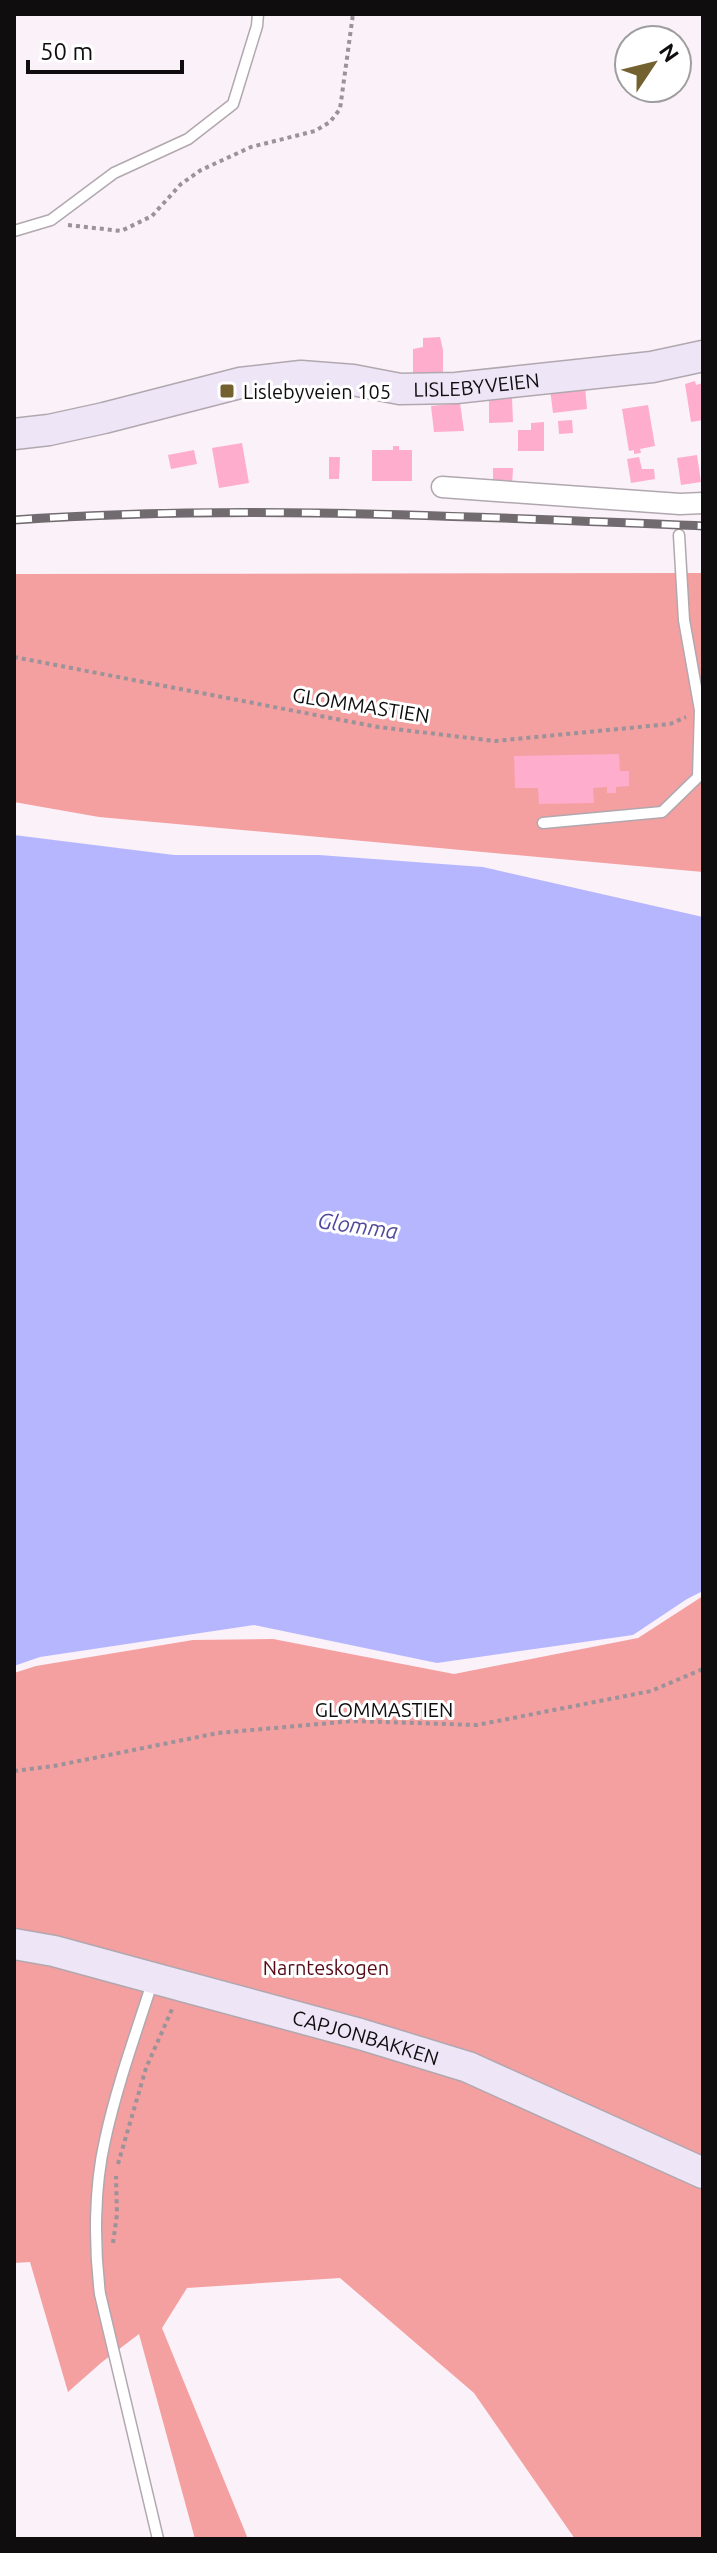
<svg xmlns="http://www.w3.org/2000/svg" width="717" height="2553" font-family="Ubuntu,sans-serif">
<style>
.forest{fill:#f49fa0}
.water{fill:#b6b6ff}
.building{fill:#feadcc}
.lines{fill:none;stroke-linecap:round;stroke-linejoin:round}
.lane-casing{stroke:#b1a8af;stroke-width:13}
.street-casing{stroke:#b1a8af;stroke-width:23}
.secondary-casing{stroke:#b1a8af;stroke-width:33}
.path{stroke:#9b9399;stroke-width:4;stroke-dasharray:4 4;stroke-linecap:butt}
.lane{stroke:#fff;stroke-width:10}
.street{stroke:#fff;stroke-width:20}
.secondary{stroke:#eee5f7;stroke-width:30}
.rail-casing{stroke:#716b6f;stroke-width:9}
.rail{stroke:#fff;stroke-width:6;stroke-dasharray:18;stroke-linecap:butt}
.poi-dot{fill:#73612f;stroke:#fff;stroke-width:3}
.labels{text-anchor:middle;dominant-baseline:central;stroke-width:6;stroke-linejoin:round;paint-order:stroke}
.street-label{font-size:20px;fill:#100d0f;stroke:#fff}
.poi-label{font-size:20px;fill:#100d0f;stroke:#fff;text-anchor:start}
.park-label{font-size:20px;fill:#560b17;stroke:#fff}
.water-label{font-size:22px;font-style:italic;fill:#51499d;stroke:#fff}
</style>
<rect width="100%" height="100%" fill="#fbf1f9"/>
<path class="forest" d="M703,573V872L99,817L14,802V574Z
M703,1596V2539H575L474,2393L340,2278L187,2288L162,2328L248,2539H195L139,2334L102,2362L68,2392L30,2262L14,2263V1673L36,1666L193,1640L273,1639L454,1674L638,1638Z"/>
<path class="water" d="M14,835L174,855H319L483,867L703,917V1591L687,1599L633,1635L437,1663L254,1625L40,1657L14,1666Z"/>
<path class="building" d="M440,337L443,350V375H413V349L423,347V338Z
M695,381L696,385L703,383V420L691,422L685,384Z
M585,386L587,409L553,413L550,389Z
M489,398H512L513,422L489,423Z
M460,403L464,431L434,432L431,406Z
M648,405L655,446L640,449L641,453L634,454V450L629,451L622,409Z
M572,420L573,433L559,434L558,421Z
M544,422V451H518V430H531V423Z
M242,443L249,483L219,488L212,448Z
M393,446H399V450H412V481H372V450H393Z
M194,450L197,464L171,469L168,455Z
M697,455L701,482L681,485L677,458Z
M329,457H340L339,479H329Z
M639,457L642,469H654L655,479L631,483L627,459Z
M493,468H513L512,486H493Z
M619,754L620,771H629V786L616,787V793H607V787L593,788L594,803L539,804L538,788H515L514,756Z"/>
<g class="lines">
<g class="lane-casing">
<path id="lane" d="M14,231L51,220L114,173L188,139L233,104L257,26L258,14
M543,823L662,812L698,777L700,710L684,620L679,535
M153,1980C136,2033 117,2085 105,2140C94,2188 94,2245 100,2294L158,2539"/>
</g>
<g class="street-casing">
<path id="street" d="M442,487L680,504L703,503"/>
</g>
<g class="secondary-casing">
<g id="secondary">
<path id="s1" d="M14,434L49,430L104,418L240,383L301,376L353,380L400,389L456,388L652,367L703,356"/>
<path id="s2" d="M14,1944L54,1951L153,1978L360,2034L468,2067L703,2173"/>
</g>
</g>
<path class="path" d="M68,225L121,231L152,216L181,184L201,170L251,147L315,131L330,122L340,109L353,14
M14,657L378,727L495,741L670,724L686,717
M14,1771L54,1766L218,1733L353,1721L477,1725L651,1691L703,1669
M118,2164L146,2068L173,2007
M113,2243L117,2214L116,2176"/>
<use href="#lane" class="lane"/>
<use href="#street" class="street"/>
<use href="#secondary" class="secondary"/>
<g class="rail-casing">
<path id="rail" d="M14,520C244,504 473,517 703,526"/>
</g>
<use href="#rail" class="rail"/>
</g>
<rect class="poi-dot" x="219" y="383" width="16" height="16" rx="4"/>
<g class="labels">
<g class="street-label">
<text stroke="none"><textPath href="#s1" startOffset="470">LISLEBYVEIEN</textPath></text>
<text transform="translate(361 705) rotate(9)">GLOMMASTIEN</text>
<text x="384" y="1709">GLOMMASTIEN</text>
<text stroke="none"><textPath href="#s2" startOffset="364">CAPJONBAKKEN</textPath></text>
</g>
<g class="poi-label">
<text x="243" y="391">Lislebyveien 105</text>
</g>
<g class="park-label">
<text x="326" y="1967">Narnteskogen</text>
</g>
<g class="water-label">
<text transform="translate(358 1225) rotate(8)">Glomma</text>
</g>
</g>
<rect width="717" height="2553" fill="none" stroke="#100d0f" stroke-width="32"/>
<g transform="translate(653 64) rotate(55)"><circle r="38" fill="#ffffff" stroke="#9f9e9f" stroke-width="2"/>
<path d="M0-6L14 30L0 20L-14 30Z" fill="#73612f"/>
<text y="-12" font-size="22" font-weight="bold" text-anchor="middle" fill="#100d0f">N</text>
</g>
<path d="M28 60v12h154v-12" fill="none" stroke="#100d0f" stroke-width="4"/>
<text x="40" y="60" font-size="24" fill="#100d0f" stroke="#ffffff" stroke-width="6" paint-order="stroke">50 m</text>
</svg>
